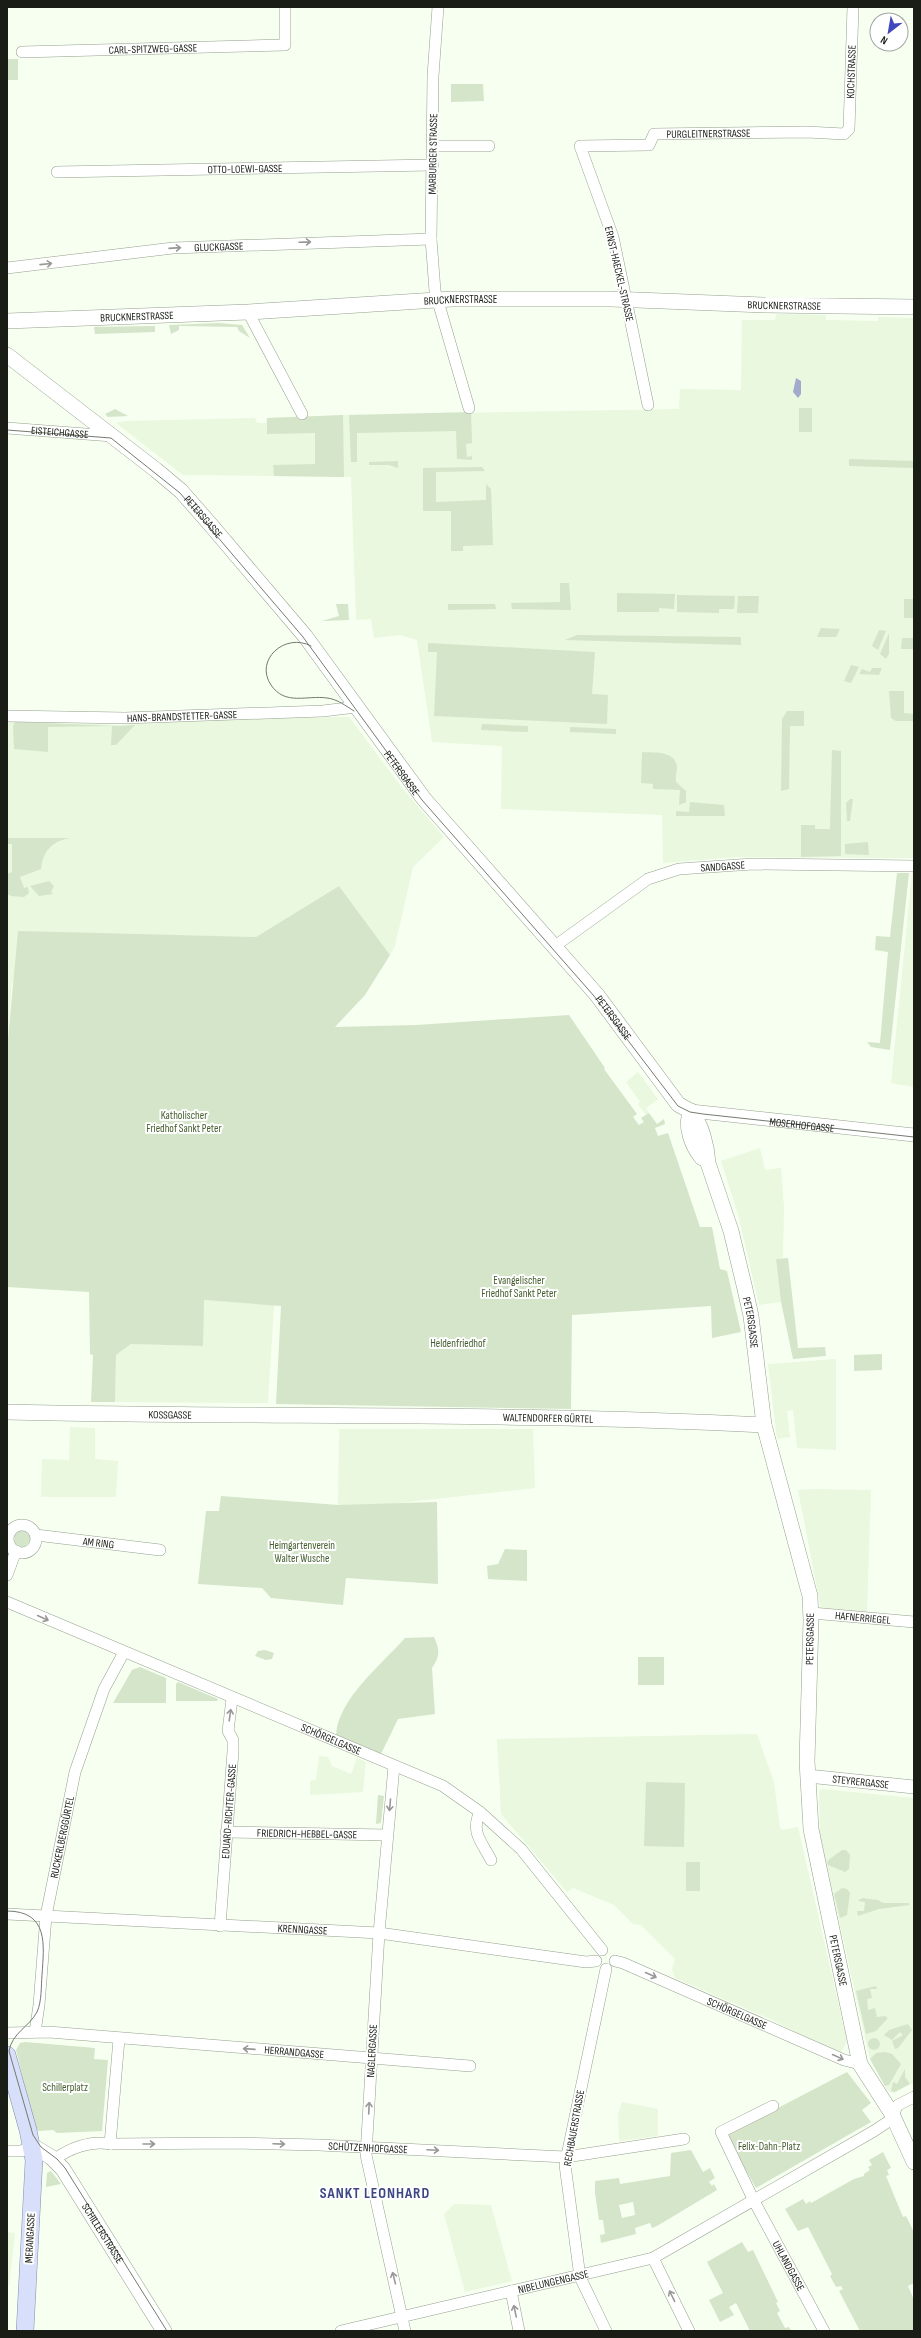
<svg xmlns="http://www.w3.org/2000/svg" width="921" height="2338" font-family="'Sofia Sans Condensed',sans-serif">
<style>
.built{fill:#e9f8de}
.green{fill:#d5e5c9;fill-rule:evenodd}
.water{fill:#a3abcd}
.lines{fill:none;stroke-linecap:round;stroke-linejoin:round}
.minor-casing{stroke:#96a08f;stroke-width:12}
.tertiary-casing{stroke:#96a08f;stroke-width:14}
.secondary-casing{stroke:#96a08f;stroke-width:16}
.primary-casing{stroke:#848daa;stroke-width:18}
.minor{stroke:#fff;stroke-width:11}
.tertiary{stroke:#fff;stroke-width:13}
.secondary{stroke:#fff;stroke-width:15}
.primary{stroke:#d7dffb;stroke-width:17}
.tram{stroke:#747b70;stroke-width:1}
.oneway{stroke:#989996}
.labels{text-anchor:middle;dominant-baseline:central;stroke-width:4;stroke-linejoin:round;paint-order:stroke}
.street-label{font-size:11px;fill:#191d16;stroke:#fff}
.park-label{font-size:11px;fill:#455e2e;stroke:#fff}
.district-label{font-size:15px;font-weight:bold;letter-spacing:1px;fill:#3d4783;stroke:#fff}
</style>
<rect width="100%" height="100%" fill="#f6fff0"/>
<path class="built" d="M776,314L826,315V320L878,321V317L914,318V858L736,857L663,863L662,815L501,809L502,746L432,742L417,640L400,635L374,638L371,619L356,620L351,477L183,475L116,423L125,421L255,418L257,423H266L267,418L349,415L679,409L680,389L741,390L742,320H775Z
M349,717L403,789L444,837L413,867L395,946L390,955L339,886L256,937L120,934L12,983L7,1050V721L116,725L222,719Z
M912,873H914V1087L891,1083Z
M638,1072L658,1099L646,1108L649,1113L646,1115L638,1104L640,1102L626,1082Z
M760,1148L765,1170L781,1168L784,1207L783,1254V1258L776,1259L781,1302L759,1305L738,1214L721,1161Z
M204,1300L274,1305L268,1403L115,1402L116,1355L131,1344L199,1346Z
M836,1359V1450L797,1448L793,1410L787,1411L790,1437L777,1439L768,1364Z
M70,1427L95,1428V1459L118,1461L116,1497H41L42,1459L69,1460Z
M339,1429H533L535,1488L381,1505H338Z
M815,1489L871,1490L867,1613L821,1609L798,1490Z
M757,1734L774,1782L780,1828L782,1830L798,1827L847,2041L840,2055L770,2019L675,1978L672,1969L675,1959L641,1925L633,1924L614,1905L573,1888L567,1892L501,1814L497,1739Z
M319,1756L328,1757L332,1766L351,1774L357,1758L366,1762L363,1792L310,1795V1781L316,1780Z
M822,1789L914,1798V2085L910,2084L893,2093L886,2089L870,2059L820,1836L819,1791Z
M622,2102L658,2109V2136L619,2141L618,2115Z
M454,2204L491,2205L512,2281L465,2292L444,2214Z
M7,2232L15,2233L9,2286L7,2285Z"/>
<path class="green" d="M7,59H18V80H7Z
M451,84H483L484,101L451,102Z
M219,323L242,325L250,338L239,331L237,327L179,326V330L171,334L169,325Z
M155,326V332L95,334L94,327Z
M799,408H812V432H799Z
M115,409L128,416L108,417L105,414Z
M471,412L472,443L466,444L467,457L472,456V460L457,459L456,431L357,433V462H351L349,415Z
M343,415L344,477L274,476L273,465L315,464V433L267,434V418Z
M849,459L914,461V468L849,466Z
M398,461V468L389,465H369V462Z
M482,467L485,471L436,472V502L486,500V484L491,489L493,545L463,546V551H451V511H423V468Z
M560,583H569L571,610L512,609L511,603L560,602Z
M617,593L675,594L674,609L659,608V612H617Z
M677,595L735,596L734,609H719V613L677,612Z
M738,596H759L758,613H737Z
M904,599H914V618H904Z
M336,604H348L349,620L322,621L339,616Z
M448,604H495L496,609L448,610Z
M821,628L840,629L836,637H817Z
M879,630L886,631L878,650L872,646Z
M889,633V654L886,659L880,654Z
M577,635L741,637V645L565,640Z
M902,638H914V649H901Z
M428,643L595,652L592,694L608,695L607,724L434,716L437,652H428Z
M851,665L859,667L851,683L844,681Z
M872,668H882L879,675L859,674L862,669L870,672Z
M889,691H904V713L914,714V721H896L891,718Z
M787,711H804V726H790L789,789L781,791L782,719Z
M15,722L120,726L135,725L116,745H111L112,726L48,727V752L14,749L13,726Z
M482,724L528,726V732L481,730Z
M570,727L616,729V734L570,732Z
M832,750L841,751V856L801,857V825H815V829H830Z
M642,752C654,753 675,750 677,767C677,772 675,777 676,782L686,791V802L679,805L680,790L653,789V784L641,783Z
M850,799H853L850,821H847L846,803Z
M690,802L724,805L725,816H676V811L689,812Z
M7,838H70C52,841 43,851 41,869L20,877L24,888L28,887L29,893L24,897L11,896L7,894V874L12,872V844H7Z
M868,842L869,855L845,854V844Z
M897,873H909L890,1050L871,1047L867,1042L880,1043L888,952L875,950L876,936L890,937Z
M49,881L54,886L51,892L53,894L39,896L30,886Z
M339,886L390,955L365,995L335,1027L416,1025L569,1015L605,1068L604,1069L637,1114L633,1117L639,1125L644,1122L641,1118L649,1113L657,1124L664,1119L665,1124L655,1128L658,1136L668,1133L700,1227H712L720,1269L727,1271L741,1332L712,1338L711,1306L572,1315L571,1409L276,1404L281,1306L204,1300L203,1346L131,1344L116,1355L115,1402H91L93,1355L90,1354L89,1292L7,1287V1050L18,931L256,937Z
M788,1258L798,1348L825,1347L826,1356L793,1359L781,1302L776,1259Z
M882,1354V1370L854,1371V1355Z
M221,1496L338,1505L437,1502L438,1584L346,1578L343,1605L271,1598L262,1588L198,1584L206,1511H219Z
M21,1526L29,1529C35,1537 28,1545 20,1550L15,1547C14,1540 13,1530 21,1526Z
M505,1549L527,1550V1581L488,1579L487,1566L498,1564Z
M434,1637C440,1650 440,1656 432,1668L435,1714L398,1719L381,1754L336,1735C338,1699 382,1664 405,1638Z
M265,1650L274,1653L272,1659L266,1660L255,1656L258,1651Z
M638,1657H664V1685H638Z
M140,1667L166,1678V1703H113L132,1670Z
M178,1682L218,1699L217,1701H176V1684Z
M646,1782L685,1783L684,1847L644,1846Z
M378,1795L384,1796L381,1823L376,1824Z
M842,1850H846L850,1855L849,1869L845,1872L828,1865L827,1861Z
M686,1862H700V1891H686Z
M842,1888L847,1889L850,1893L847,1915L840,1918L834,1894Z
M862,1898L878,1900L883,1903H909V1905L879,1909L858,1916L857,1911H864L865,1902L858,1901Z
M876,1986L877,1989H870L872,1998L867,1999L868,2010L875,2008L877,2017L885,2016L888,2018L876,2031L866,2034L856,1991Z
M908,2024L912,2030L898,2048L895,2049L892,2041L903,2035L900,2032L892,2040L884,2035L889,2030Z
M868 2044a6 6 0 1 1 12 0a6 6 0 1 1-12 0Z
M25,2042L95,2048L94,2059L108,2060L102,2131L57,2133L53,2130L38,2131L35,2128L16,2050L20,2043Z
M885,2052L892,2054L901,2064L889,2085L885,2086L870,2059L876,2053Z
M905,2069V2077L910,2084L895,2092L891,2091L893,2082L897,2084Z
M847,2072L871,2103L862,2110L871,2122L756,2188L726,2135Z
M691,2150L703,2172L710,2168L715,2178L709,2182L712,2186L714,2184L717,2190L657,2226L652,2228L650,2223L635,2228L636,2234L601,2243L600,2235L605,2234L603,2220H599L595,2193V2181L619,2178L620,2184L670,2176L671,2153ZM633,2202L635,2215L622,2218L619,2205Z
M883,2152L891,2168L887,2170L889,2175L886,2176L903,2217L906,2216L914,2232V2283L908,2286L914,2300V2331H860L839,2291L843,2289L841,2286L836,2287L830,2276L832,2274L808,2227L798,2231L785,2209L803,2199L806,2204L810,2201L811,2203L854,2179L864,2176V2174L870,2170L868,2167L872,2165L869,2160Z
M51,2171L61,2184L46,2187L47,2173Z
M742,2242L748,2252L753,2250L778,2302L776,2303L780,2311L777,2313L785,2328L789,2327L791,2331H750L736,2303L729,2307L734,2315L720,2322L709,2300L723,2293L707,2262Z"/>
<path class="water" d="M796,378L801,381V394L798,398L793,392Z"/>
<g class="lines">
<g class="minor-casing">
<g id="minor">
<path d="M438,7L433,76L431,239L435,291L469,408"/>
<path id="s1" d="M22,52L285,45V7"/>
<path d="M434,146H489"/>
<path id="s2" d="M57,172L433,165"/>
<path id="s3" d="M7,268L173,248L431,239"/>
<path d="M248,312L302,414"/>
<path id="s4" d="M648,405L613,237L580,146L649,145L654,134L807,132L844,134L849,129L853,7"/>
<path id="s5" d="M7,428L112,436"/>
<path id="s6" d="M7,716L125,718L323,711L356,707"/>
<path id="s7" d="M555,946L648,879L679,869L753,864L914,866"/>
<circle cx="22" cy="1539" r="14"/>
<path id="s8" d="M36,1535L160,1550"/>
<path d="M7,1575L16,1551"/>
<path id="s9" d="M7,1602L443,1786L480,1812L521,1849L602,1950"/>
<path id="s10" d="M812,1613L914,1622"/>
<path d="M394,1766L379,1933L366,2155L405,2331"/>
<path d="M480,1812C470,1832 482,1842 491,1860"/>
<path id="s11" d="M226,1832L387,1835"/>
<path id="s12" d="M7,1914L379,1933L586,1962L596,1961"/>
<path id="s13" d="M220,1926L233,1751V1740L228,1731L232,1699"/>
<path id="s14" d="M615,1961L623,1963L844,2060L860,2064"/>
<path d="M606,1969L565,2165L580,2277L606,2331"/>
<path id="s15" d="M35,2032L39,2005L46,1916L75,1772L104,1689L124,1652"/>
<path id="s16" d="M7,2033L49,2032L470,2066"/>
<path id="s17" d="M773,2106L721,2132L754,2201L824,2331"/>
<path d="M110,2144L119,2039"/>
<path d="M7,2151H22L31,2145"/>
<path id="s18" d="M54,2160C69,2148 92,2140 110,2144L231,2143L319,2145L566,2157L684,2139"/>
<path d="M653,2258L689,2331"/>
<path d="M511,2291L519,2331"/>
<path id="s19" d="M341,2331L653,2258L874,2131L889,2121L898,2105L914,2097"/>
</g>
</g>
<g class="tertiary-casing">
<g id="tertiary">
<path d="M691,1111L914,1135"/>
<path id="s20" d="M808,1776L914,1787"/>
</g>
</g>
<g class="secondary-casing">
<g id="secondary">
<path id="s21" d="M7,321L248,312L452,299H611L765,305L914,307"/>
<path id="s22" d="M7,355L156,470L181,491L210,524L305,636L424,799L597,995L678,1104C682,1107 688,1109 691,1112C702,1124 707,1148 708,1163L731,1231L745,1289L751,1316L764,1425L810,1596L811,1620L807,1761L811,1829L860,2064L892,2114L914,2162"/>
<path d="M691,1111C684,1125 692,1146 702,1158"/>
<path id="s23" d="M7,1412C259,1418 512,1412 764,1425"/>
<path id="s24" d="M31,2145L51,2157L63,2169L164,2331"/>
</g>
</g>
<g class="primary-casing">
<path id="primary" d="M7,2055L28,2130L34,2160L25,2331"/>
</g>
<use href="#minor" class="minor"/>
<use href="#tertiary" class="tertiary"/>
<use href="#secondary" class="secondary"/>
<use href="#primary" class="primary"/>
<g class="tram">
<path id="s25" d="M7,430L111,438L180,493L303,637L422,800L594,996L678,1106L690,1112L703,1114L914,1137"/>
<path d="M311,646C285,632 254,660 271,685C285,706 307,695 327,698C337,699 346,706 354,711"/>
<path d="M7,1911C49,1911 44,1945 42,1975C41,1986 42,2001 37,2012C29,2027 12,2033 9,2051L33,2135L41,2147L57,2159L65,2168L167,2331"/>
</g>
</g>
<defs><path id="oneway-shaft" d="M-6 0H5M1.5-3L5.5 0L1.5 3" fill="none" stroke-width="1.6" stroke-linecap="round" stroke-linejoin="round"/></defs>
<g class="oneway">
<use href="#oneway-shaft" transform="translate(305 242) rotate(-2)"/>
<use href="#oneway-shaft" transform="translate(175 248) rotate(-4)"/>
<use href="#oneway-shaft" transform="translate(46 264) rotate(-6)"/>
<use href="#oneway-shaft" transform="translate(43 1618) rotate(24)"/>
<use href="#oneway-shaft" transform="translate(230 1715) rotate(-82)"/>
<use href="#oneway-shaft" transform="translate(390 1805) rotate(95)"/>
<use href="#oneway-shaft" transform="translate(651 1975) rotate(24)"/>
<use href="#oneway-shaft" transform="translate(249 2049) rotate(-176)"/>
<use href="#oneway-shaft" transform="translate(838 2057) rotate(25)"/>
<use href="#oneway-shaft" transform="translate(369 2108) rotate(-87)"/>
<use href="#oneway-shaft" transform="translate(149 2144)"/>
<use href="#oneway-shaft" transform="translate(279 2144) rotate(2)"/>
<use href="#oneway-shaft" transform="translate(433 2150) rotate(3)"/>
<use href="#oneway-shaft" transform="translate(394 2278) rotate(-104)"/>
<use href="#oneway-shaft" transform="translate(672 2296) rotate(-116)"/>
<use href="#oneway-shaft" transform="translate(515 2311) rotate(-102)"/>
</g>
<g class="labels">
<g class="street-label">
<text stroke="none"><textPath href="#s1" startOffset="131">CARL-SPITZWEG-GASSE</textPath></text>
<text stroke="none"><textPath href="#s4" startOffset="604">KOCHSTRASSE</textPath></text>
<text stroke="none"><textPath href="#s4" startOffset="404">PURGLEITNERSTRASSE</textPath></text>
<text transform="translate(433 154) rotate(-89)">MARBURGER STRASSE</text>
<text stroke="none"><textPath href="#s2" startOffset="188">OTTO-LOEWI-GASSE</textPath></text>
<text stroke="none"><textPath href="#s3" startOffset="213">GLUCKGASSE</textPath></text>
<text transform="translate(619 274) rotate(77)">ERNST-HAECKEL-STRASSE</text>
<text stroke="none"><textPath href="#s21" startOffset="454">BRUCKNERSTRASSE</textPath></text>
<text stroke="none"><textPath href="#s21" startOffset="778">BRUCKNERSTRASSE</textPath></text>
<text stroke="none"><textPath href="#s21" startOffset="130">BRUCKNERSTRASSE</textPath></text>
<text stroke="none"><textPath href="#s5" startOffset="53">EISTEICHGASSE</textPath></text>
<text stroke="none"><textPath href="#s22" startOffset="255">PETERSGASSE</textPath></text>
<text stroke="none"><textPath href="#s6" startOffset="175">HANS-BRANDSTETTER-GASSE</textPath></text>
<text stroke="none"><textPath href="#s25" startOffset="550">PETERSGASSE</textPath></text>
<text stroke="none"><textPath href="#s7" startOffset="191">SANDGASSE</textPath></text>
<text stroke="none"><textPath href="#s22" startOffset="903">PETERSGASSE</textPath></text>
<text stroke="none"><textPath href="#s25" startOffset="1109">MOSERHOFGASSE</textPath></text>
<text stroke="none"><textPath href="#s22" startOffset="1246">PETERSGASSE</textPath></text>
<text stroke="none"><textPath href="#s23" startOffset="163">KOSSGASSE</textPath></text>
<text stroke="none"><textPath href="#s23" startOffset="541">WALTENDORFER GÜRTEL</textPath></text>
<text stroke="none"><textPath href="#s8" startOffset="63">AM RING</textPath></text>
<text stroke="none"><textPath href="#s10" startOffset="51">HAFNERRIEGEL</textPath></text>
<text transform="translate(810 1639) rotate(-89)">PETERSGASSE</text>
<text stroke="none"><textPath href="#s9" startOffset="352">SCHÖRGELGASSE</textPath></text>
<text stroke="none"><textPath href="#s20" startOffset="53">STEYRERGASSE</textPath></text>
<text stroke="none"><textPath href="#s13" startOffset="115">EDUARD-RICHTER-GASSE</textPath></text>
<text stroke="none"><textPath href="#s11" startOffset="81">FRIEDRICH-HEBBEL-GASSE</textPath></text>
<text stroke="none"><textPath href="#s15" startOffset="197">RUCKERLBERGGÜRTEL</textPath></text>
<text stroke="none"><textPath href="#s12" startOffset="296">KRENNGASSE</textPath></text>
<text stroke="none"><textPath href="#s22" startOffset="1894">PETERSGASSE</textPath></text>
<text stroke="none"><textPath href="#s14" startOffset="133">SCHÖRGELGASSE</textPath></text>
<text transform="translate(372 2051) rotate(-87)">NAGLERGASSE</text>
<text stroke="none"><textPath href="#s16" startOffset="288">HERRANDGASSE</textPath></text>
<text transform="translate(574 2128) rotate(-80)">RECHBAUERSTRASSE</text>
<text stroke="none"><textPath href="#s18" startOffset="318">SCHÜTZENHOFGASSE</textPath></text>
<text stroke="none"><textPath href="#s24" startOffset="116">SCHILLERSTRASSE</textPath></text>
<text transform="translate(30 2238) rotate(-87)">MERANGASSE</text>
<text stroke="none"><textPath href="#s17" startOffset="208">UHLANDGASSE</textPath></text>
<text stroke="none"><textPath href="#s19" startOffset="218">NIBELUNGENGASSE</textPath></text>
</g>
<g class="park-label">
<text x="184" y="1115">Katholischer<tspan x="184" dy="13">Friedhof Sankt Peter</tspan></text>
<text x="519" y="1280">Evangelischer<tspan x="519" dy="13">Friedhof Sankt Peter</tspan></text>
<text x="458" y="1343">Heldenfriedhof</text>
<text x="302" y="1545">Heimgartenverein<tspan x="302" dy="13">Walter Wusche</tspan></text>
<text x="65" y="2087">Schillerplatz</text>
<text x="769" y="2146">Felix-Dahn-Platz</text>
</g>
<g class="district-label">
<text x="375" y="2193">SANKT LEONHARD</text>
</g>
</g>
<rect width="921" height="2338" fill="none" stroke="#191d16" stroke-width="16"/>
<g transform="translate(889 32) rotate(211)"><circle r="19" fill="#ffffff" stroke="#a3a5a2"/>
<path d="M0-3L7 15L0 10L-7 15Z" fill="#4148bd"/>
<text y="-6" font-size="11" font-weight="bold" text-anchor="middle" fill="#191d16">N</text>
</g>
</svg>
